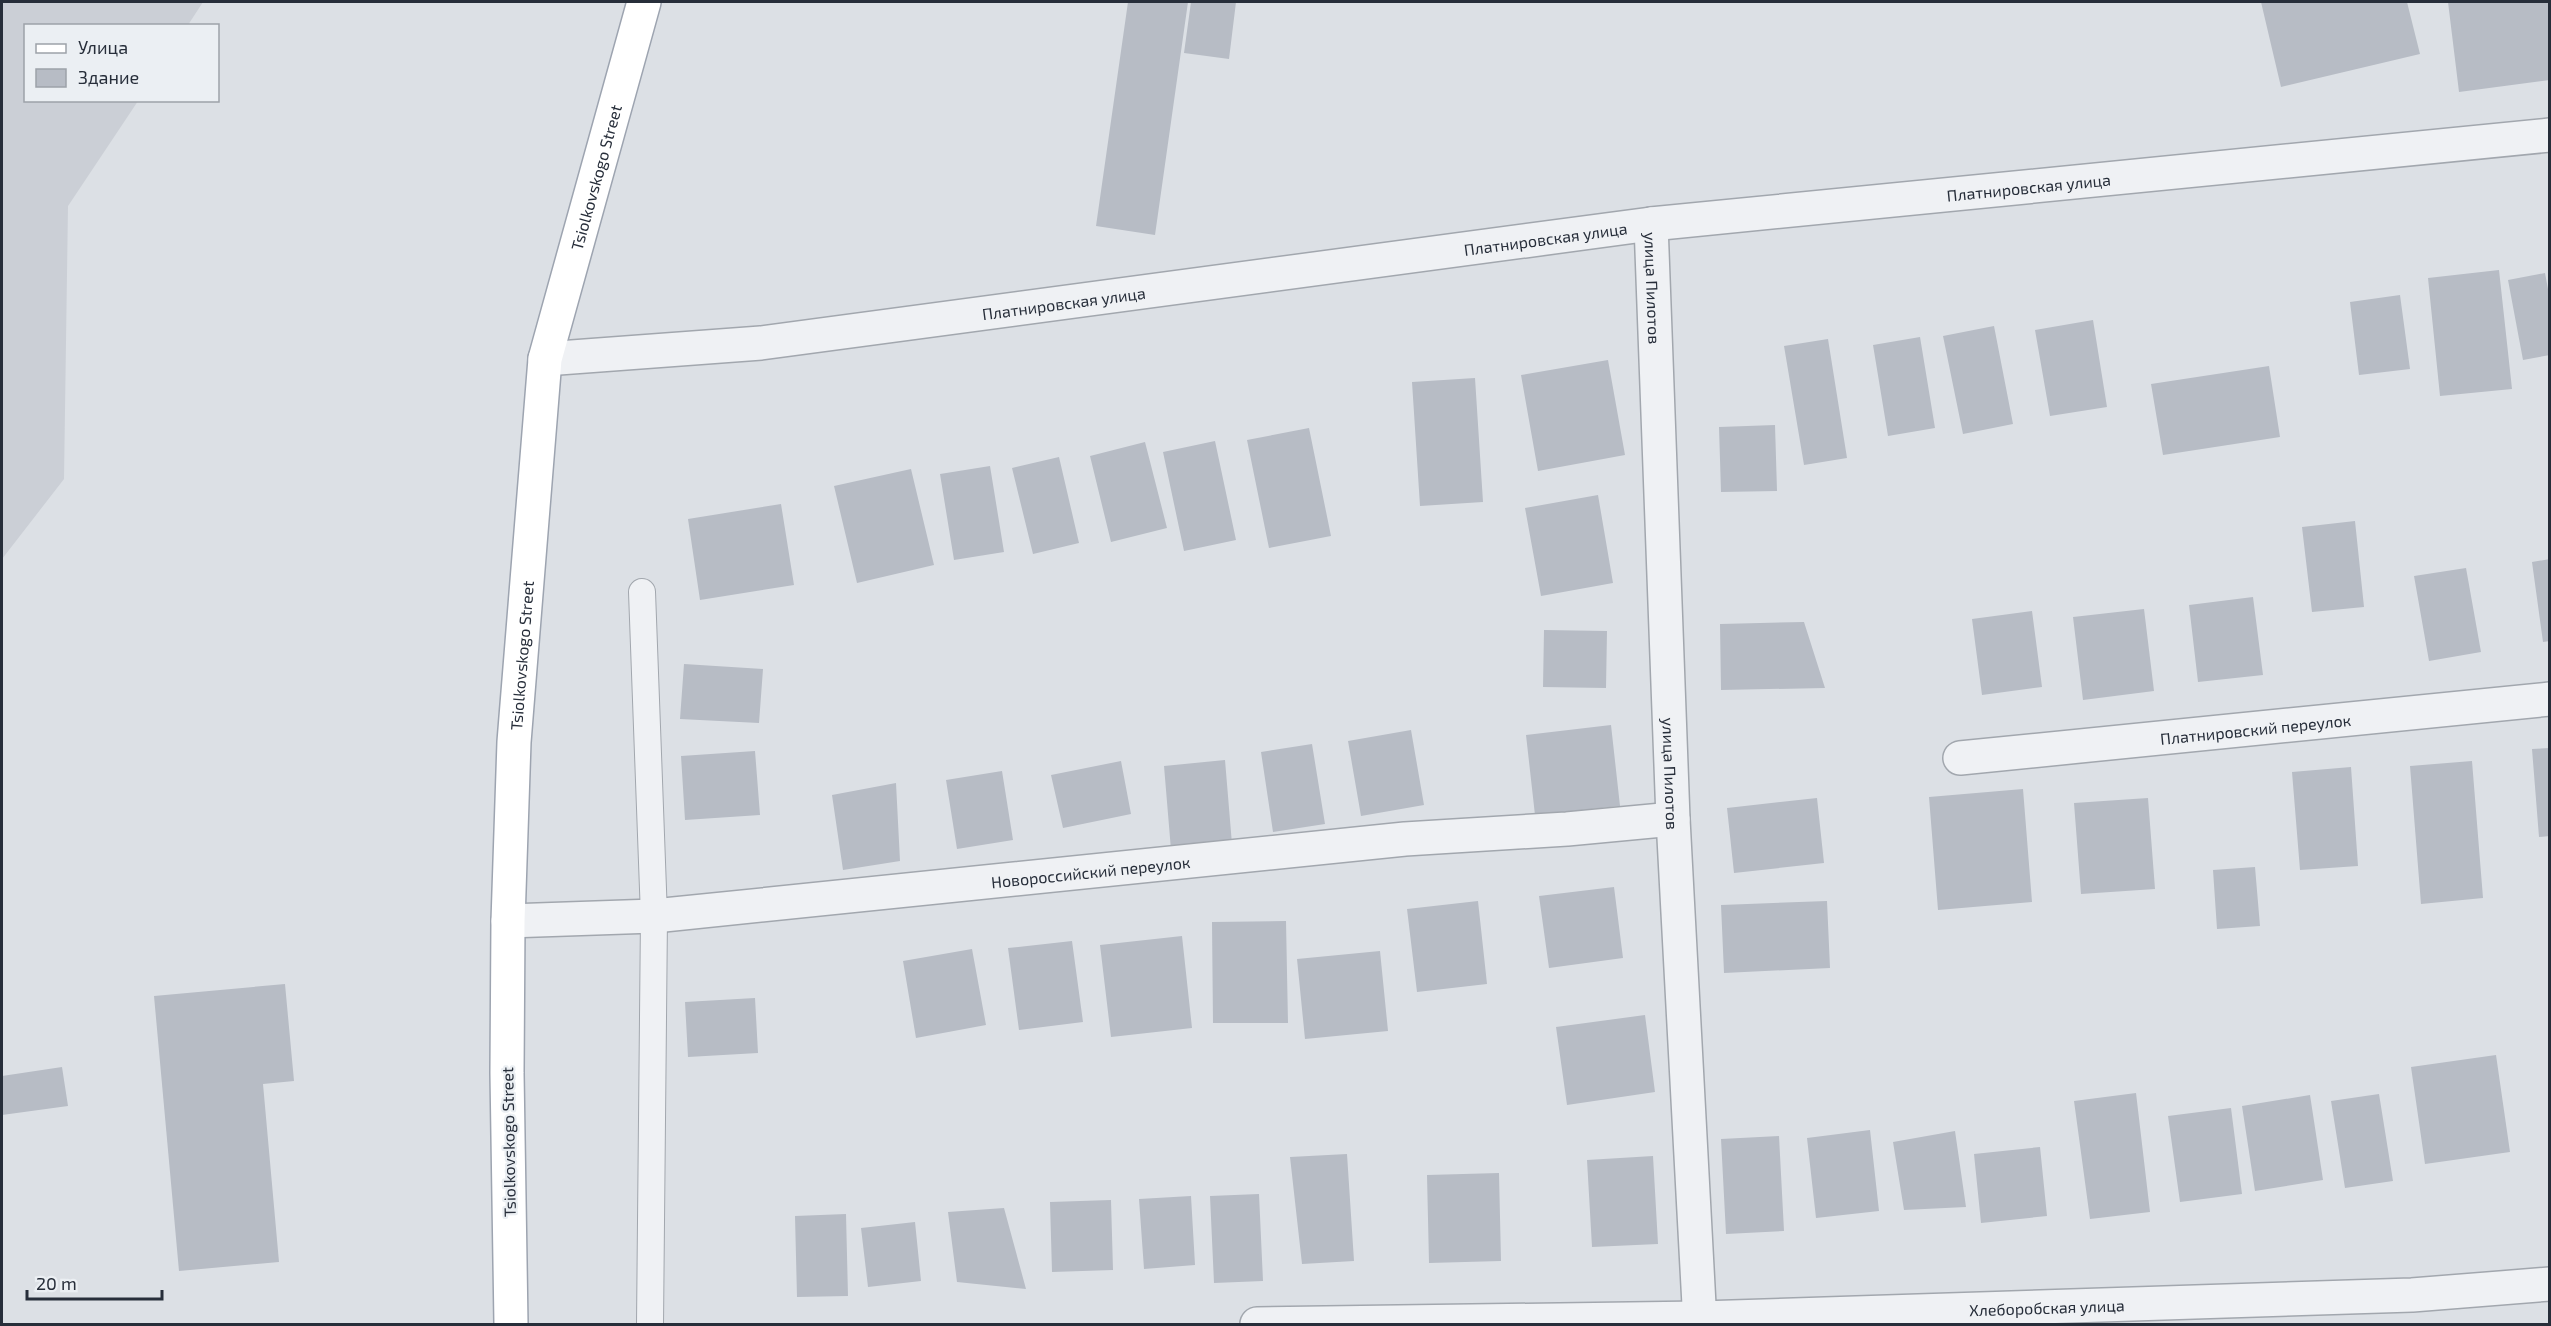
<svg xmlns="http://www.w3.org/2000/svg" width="2551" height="1326" font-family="'Exo 2',sans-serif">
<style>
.built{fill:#cbcfd6}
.building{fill:#b7bcc5}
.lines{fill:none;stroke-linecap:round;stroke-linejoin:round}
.service-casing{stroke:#a2a7ae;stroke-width:28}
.minor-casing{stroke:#a2a7ae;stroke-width:36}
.primary-casing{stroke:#9da4b0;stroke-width:36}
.service{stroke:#eff1f4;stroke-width:26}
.minor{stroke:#eff1f4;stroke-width:33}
.primary{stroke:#fff;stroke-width:33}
.labels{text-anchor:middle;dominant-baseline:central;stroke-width:4.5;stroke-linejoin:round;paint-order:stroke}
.street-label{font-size:16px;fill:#272e3a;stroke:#ebeff3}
</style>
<rect width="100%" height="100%" fill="#dce0e5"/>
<path class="built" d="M2,2H203L188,25L26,26V100L138,101L68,206L64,479L2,559Z"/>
<path class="building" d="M1128,2H1188L1155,235L1096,226Z
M1191,2H1236L1229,59L1184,53Z
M2261,2H2407L2420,54L2281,87Z
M2448,2H2550V80L2459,92Z
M2499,270L2512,389L2440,396L2428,278Z
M2545,273L2550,300V355L2523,360L2508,280Z
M2400,295L2410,369L2359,375L2350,302Z
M2093,320L2107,407L2050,416L2035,330Z
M1994,326L2013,424L1963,434L1943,336Z
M1920,337L1935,428L1888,436L1873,345Z
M1828,339L1847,458L1804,465L1784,346Z
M1608,360L1625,455L1538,471L1521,375Z
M2269,366L2280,437L2163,455L2151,384Z
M1475,378L1483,502L1420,506L1412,382Z
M1775,425L1777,491L1721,492L1719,427Z
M1309,428L1331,536L1269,548L1247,440Z
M1215,441L1236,540L1184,551L1163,452Z
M1145,442L1167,528L1111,542L1090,456Z
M1059,457L1079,543L1033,554L1012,468Z
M990,466L1004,552L954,560L940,474Z
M911,469L934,565L857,583L834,486Z
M1598,495L1613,583L1541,596L1525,508Z
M781,504L794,585L700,600L688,519Z
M2355,521L2364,607L2312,612L2302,527Z
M2550,559V641L2543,642L2532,562Z
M2466,568L2481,652L2429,661L2414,576Z
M2253,597L2263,675L2198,682L2189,605Z
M2144,609L2154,691L2083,700L2073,617Z
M2032,611L2042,687L1982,695L1972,619Z
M1804,622L1825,688L1721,690L1720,624Z
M1544,630L1607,631L1606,688L1543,687Z
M684,664L763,669L759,723L680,719Z
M1611,725L1620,806L1535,815L1526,735Z
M1411,730L1424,805L1361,816L1348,741Z
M1312,744L1325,824L1273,832L1261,752Z
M2550,748V836L2539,837L2532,749Z
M755,751L760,815L685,820L681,756Z
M1225,760L1232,844L1171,850L1164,766Z
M1121,761L1131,814L1063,828L1051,775Z
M2472,761L2483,898L2421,904L2410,766Z
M2351,767L2358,866L2300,870L2292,772Z
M1002,771L1013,840L957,849L946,780Z
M896,783L900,861L843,870L832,795Z
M2023,789L2032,902L1938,910L1929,797Z
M1817,798L1824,863L1734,873L1727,808Z
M2148,798L2155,889L2081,894L2074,803Z
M2255,867L2260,926L2217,929L2213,870Z
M1614,887L1623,958L1549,968L1539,896Z
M1478,901L1487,984L1417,992L1407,909Z
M1827,901L1830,968L1724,973L1721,905Z
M1286,921L1288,1023H1213L1212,922Z
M1182,936L1192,1028L1111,1037L1100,945Z
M1072,941L1083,1022L1019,1030L1008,948Z
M972,949L986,1025L916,1038L903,961Z
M1380,951L1388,1031L1305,1039L1297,959Z
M285,984L294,1081L263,1084L279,1262L179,1271L154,996Z
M755,998L758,1053L688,1057L685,1002Z
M1645,1015L1655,1092L1567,1105L1556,1027Z
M2496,1055L2510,1152L2425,1164L2411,1067Z
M62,1067L68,1106L2,1115V1076Z
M2136,1093L2150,1212L2090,1219L2074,1101Z
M2379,1094L2393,1181L2345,1188L2331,1101Z
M2310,1095L2323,1180L2255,1191L2242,1106Z
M2231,1108L2242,1194L2180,1202L2168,1116Z
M1870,1130L1879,1211L1816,1218L1807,1138Z
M1955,1131L1966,1207L1904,1210L1893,1142Z
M1779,1136L1784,1231L1726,1234L1721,1139Z
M2040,1147L2047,1216L1981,1223L1974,1154Z
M1347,1154L1354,1261L1302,1264L1290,1157Z
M1653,1156L1658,1244L1592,1247L1587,1160Z
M1499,1173L1501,1261L1429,1263L1427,1175Z
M1259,1194L1263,1281L1214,1283L1210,1196Z
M1191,1196L1195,1265L1144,1269L1139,1199Z
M1111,1200L1113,1270L1052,1272L1050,1202Z
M1004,1208L1026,1289L957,1282L948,1212Z
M846,1214L848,1296L797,1297L795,1216Z
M915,1222L921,1281L868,1287L861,1228Z"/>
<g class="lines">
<g class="service-casing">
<path id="service" d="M642,592L654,916L650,1324"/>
</g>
<g class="minor-casing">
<g id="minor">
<path id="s1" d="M1651,224L1673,819L1700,1324"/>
<path id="s2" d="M545,359L761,343L1651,224L2550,135"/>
<path id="s3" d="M1960,758L2550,699"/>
<path id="s4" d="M508,921L654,916L1405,839L1567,829L1673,819"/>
<path id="s5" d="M1257,1324L1700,1318L2412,1295L2550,1284"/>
</g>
</g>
<g class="primary-casing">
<g id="primary">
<path id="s6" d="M511,1324L507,1073L508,921L514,742L545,359L644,2"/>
</g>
</g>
<use href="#service" class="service"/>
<use href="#minor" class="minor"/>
<use href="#primary" class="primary"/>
</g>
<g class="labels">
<g class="street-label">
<text stroke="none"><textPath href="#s6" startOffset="1155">Tsiolkovskogo Street</textPath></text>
<text stroke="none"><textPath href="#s2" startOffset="1494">Платнировская улица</textPath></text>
<text stroke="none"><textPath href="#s2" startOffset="1008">Платнировская улица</textPath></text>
<text stroke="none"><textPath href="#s1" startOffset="64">улица Пилотов</textPath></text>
<text stroke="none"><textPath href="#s2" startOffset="522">Платнировская улица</textPath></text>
<text stroke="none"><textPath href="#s6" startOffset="669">Tsiolkovskogo Street</textPath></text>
<text stroke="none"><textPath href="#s3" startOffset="297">Платнировский переулок</textPath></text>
<text stroke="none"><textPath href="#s1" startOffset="550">улица Пилотов</textPath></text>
<text stroke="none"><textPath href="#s4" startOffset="585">Новороссийский переулок</textPath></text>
<text transform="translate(508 1142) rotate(-91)">Tsiolkovskogo Street</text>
<text stroke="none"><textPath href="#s5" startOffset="790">Хлеборобская улица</textPath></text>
</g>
</g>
<rect width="2551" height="1326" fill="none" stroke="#272e3a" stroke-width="6"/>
<rect x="24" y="24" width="195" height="78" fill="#ebeff3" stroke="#9da2a9" stroke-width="1.5"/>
<rect x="36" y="44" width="30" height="9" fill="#ffffff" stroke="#9da2a9" stroke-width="1.5"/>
<text x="78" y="54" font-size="18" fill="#272e3a">Улица</text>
<rect x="36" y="69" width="30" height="18" fill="#b7bcc5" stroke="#9da2a9" stroke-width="1.5"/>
<text x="78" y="84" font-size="18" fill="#272e3a">Здание</text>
<path d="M27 1290v9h135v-9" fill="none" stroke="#272e3a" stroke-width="3"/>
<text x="36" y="1290" font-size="18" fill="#272e3a" stroke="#ebeff3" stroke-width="4.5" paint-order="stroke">20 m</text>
</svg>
